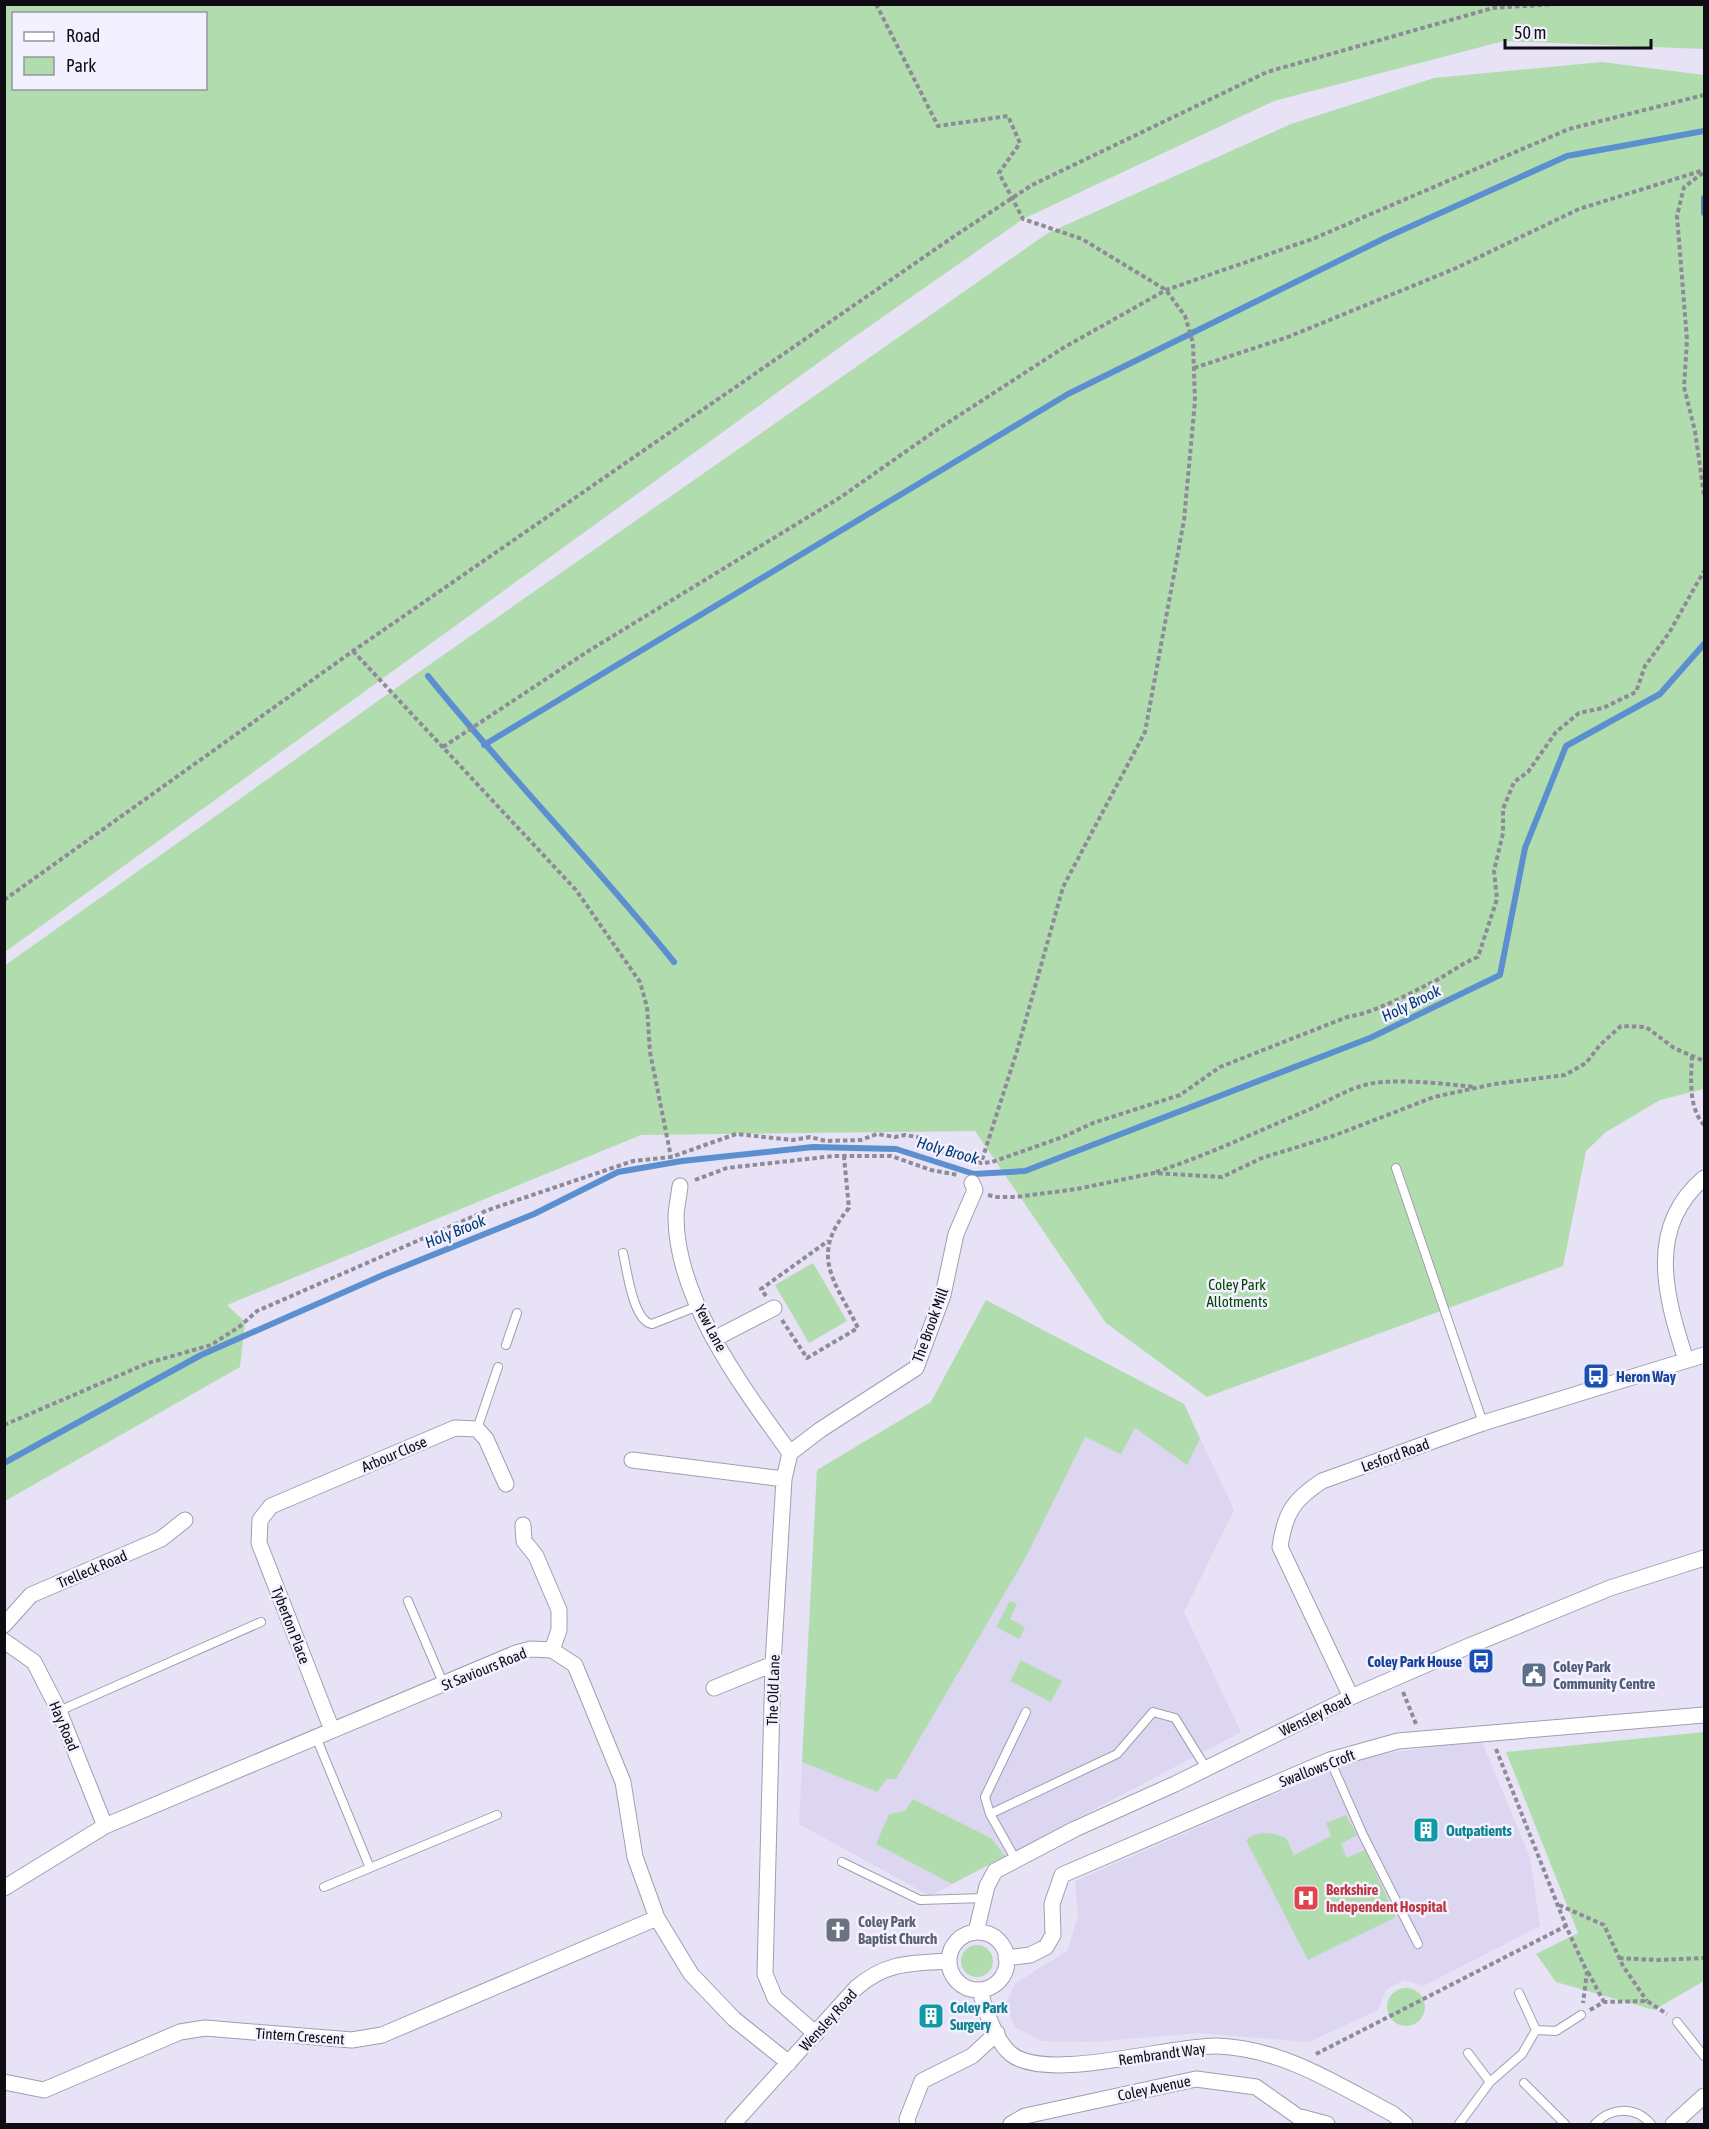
<svg xmlns="http://www.w3.org/2000/svg" width="1709" height="2129" font-family="'Asap Condensed',sans-serif">
<style>
.built{fill:#dcd6f0}
.green{fill:#b1ddae;fill-rule:evenodd}
.lines{fill:none;stroke-linecap:round;stroke-linejoin:round}
.stream{stroke:#5c8fcf;stroke-width:6}
.service-casing{stroke:#a29daf;stroke-width:10}
.minor-casing{stroke:#a29daf;stroke-width:17}
.path{stroke:#8e8a98;stroke-width:4;stroke-dasharray:4.5 3;stroke-linecap:butt}
.service{stroke:#fff;stroke-width:8}
.minor{stroke:#fff;stroke-width:15}
.labels{text-anchor:middle;dominant-baseline:central;stroke-width:5;stroke-linejoin:round;paint-order:stroke}
.park-label{font-size:15px;fill:#014604;stroke:#f3f0ff}
.street-label{font-size:15px;fill:#0f0d13;stroke:#f3f0ff}
.transit-label{font-size:15px;font-weight:bold;fill:#164399;stroke:#f3f0ff;text-anchor:start}
.service-label{font-size:15px;font-weight:bold;fill:#4e5e75;stroke:#f3f0ff;text-anchor:start}
.culture-label{font-size:15px;font-weight:bold;fill:#0d838f;stroke:#f3f0ff;text-anchor:start}
.health-label{font-size:15px;font-weight:bold;fill:#be3a42;stroke:#f3f0ff;text-anchor:start}
.worship-label{font-size:15px;font-weight:bold;fill:#5b616d;stroke:#f3f0ff;text-anchor:start}
.water-label{font-size:16px;font-style:italic;fill:#023973;stroke:#f3f0ff}
</style>
<rect width="100%" height="100%" fill="#e7e2f5"/>
<path class="built" d="M986,1300L1184,1404L1234,1510L1184,1612L1241,1732L930,1896L799,1824L817,1470L931,1402Z
M1481,1740L1530,1857L1540,1926L1423,1986L1404,1980L1386,1990L1378,2010L1309,2042L1199,2033L1090,2042L1041,2041L1015,2027L1005,2006L1015,1984L1068,1950L1078,1915L1075,1881L1361,1757Z"/>
<path class="green" d="M1704,4V49L1504,41L1274,101L1023,219L847,342L5,952V5ZM14,14H206V88H14Z
M1602,62L1704,75V1089L1660,1100L1606,1132L1586,1151L1563,1266L1207,1397L1106,1323L975,1131L641,1135L227,1305L245,1322L240,1367L5,1501L4,966L416,674L1048,233L1291,124L1434,78Z
M813,1263L847,1321L809,1343L775,1285Z
M986,1300L1184,1404L1200,1439L1187,1465L1135,1428L1121,1454L1085,1437L1027,1555L896,1779H887L877,1792L802,1762L817,1470L931,1402Z
M1010,1601L1017,1604L1010,1619L1025,1627L1019,1639L996,1627Z
M1021,1660L1062,1681L1051,1702L1010,1681Z
M1704,1732V1981L1654,2010L1556,1982L1536,1954L1578,1933L1506,1752Z
M913,1799L991,1838L1005,1856L952,1884L876,1844L889,1814L905,1811Z
M1346,1815L1357,1835L1341,1844L1347,1858L1365,1850L1396,1917L1308,1960L1246,1840C1260,1830 1270,1832 1286,1838L1294,1855L1331,1836L1326,1823Z
M961 1961a16 16 0 1 1 32 0a16 16 0 1 1-32 0Z
M1387 2007a19 19 0 1 1 38 0a19 19 0 1 1-38 0Z"/>
<g class="lines">
<path class="stream" d="M1704,198V213
M428,676C507,774 595,864 674,962
M484,745L1068,394L1387,237L1567,156L1704,131
M4,1463L201,1355L383,1275L534,1214L618,1172L682,1161L813,1147L896,1149L974,1174L1025,1171L1370,1038L1500,975L1525,848L1566,746L1660,694L1704,644"/>
<g class="service-casing">
<path id="service" d="M1396,1168L1483,1423
M623,1253C627,1270 633,1321 652,1324L698,1306
M506,1345L517,1313
M477,1429L498,1367
M408,1601L444,1685
M59,1711L261,1622
M316,1737L370,1868
M1330,1760L1363,1835L1418,1944
M990,1814L985,1797L1026,1712
M1016,1860L990,1814L1117,1754L1153,1712L1175,1718L1206,1768
M842,1862L920,1900L984,1898
M324,1887L497,1815
M1519,1993L1536,2030
M1677,2022L1704,2056
M1468,2053L1490,2082
M1524,2083L1565,2124
M1459,2124L1490,2082L1522,2054L1536,2030L1556,2031L1581,2015
M1595,2124C1611,2107 1635,2106 1651,2124"/>
</g>
<g class="minor-casing">
<path id="minor" d="M680,1186C679,1196 676,1208 676,1218C677,1301 743,1388 790,1453
M716,1338L774,1308
M1686,1360C1666,1298 1645,1228 1704,1178
M632,1460L784,1479L773,1664L765,1974L775,1998L816,2034
M784,1479L790,1453L820,1430L916,1368L943,1295L956,1234L975,1190L972,1183
M523,1525L524,1541L536,1556L559,1610V1630L552,1650
M4,1625L31,1595L161,1539L185,1520
M4,1641L34,1662L59,1711L105,1826
M714,1688L773,1664
M1351,1697L1280,1547C1285,1513 1293,1500 1322,1481L1483,1423L1704,1355
M332,1730L259,1543L260,1520L271,1506L455,1428L477,1429L486,1439L506,1484
M4,1888L105,1826L516,1653L531,1649L552,1650L575,1665L623,1782L635,1857L657,1918L691,1974L734,2019L789,2063
M976,1932L987,1886L995,1871L1075,1829L1175,1784L1351,1697L1469,1646L1610,1588L1704,1558
M949 1961a29 29 0 1 1 58 0a29 29 0 1 1-58 0Z
M1006,1958L1030,1955L1046,1947L1053,1935L1052,1904L1062,1875L1330,1760L1398,1741L1704,1715
M980,1990C984,2008 996,2042 1011,2054C1047,2083 1171,2045 1217,2046C1282,2048 1338,2085 1393,2114L1405,2124
M4,2082L44,2090L180,2032L205,2028L352,2040L382,2035L657,1918
M733,2124L856,1988C886,1962 911,1963 949,1961
M908,2124L907,2119L922,2081L972,2056L997,2033
M1011,2124L1025,2116L1196,2079L1256,2087L1297,2116L1327,2124
M1673,2124L1704,2096"/>
</g>
<path class="path" d="M876,4L938,126L1008,116L1020,143L999,173L1023,219L1082,239L1166,290L1185,316L1193,343L1195,401L1184,520L1145,732L1063,887L1017,1051L981,1163
M1703,173L1684,187L1677,216L1687,340L1684,387L1695,431L1704,495
M1194,368L1288,337L1454,269L1579,209L1704,170
M353,651L576,890L640,982L647,1007L650,1052L671,1157
M443,747L590,650L841,497L935,431L1063,348L1166,290L1315,238L1569,129L1704,95
M4,900L353,651L953,237L1032,185L1267,72L1493,8L1557,4
M1692,1056C1691,1078 1688,1107 1704,1125
M1156,1172C1208,1155 1256,1132 1306,1111C1332,1100 1353,1084 1383,1082C1413,1080 1445,1084 1475,1087
M695,1180L727,1168L834,1156H891L931,1170L958,1175
M988,1195L997,1197H1016L1077,1189L1154,1173L1222,1177L1262,1158L1333,1136L1434,1097L1494,1084L1565,1075L1586,1063L1600,1045L1621,1026L1646,1027L1674,1048L1704,1061
M766,1296L761,1289L828,1241
M782,1320L807,1358L858,1328C834,1279 809,1256 849,1208L844,1157
M4,1425L148,1363L211,1345L239,1327L257,1311L488,1210L633,1161L671,1157L736,1134L793,1140L810,1137L826,1141L861,1140L877,1134L895,1137L905,1135L923,1138L944,1153L981,1163L992,1162L1063,1137L1093,1123L1180,1095L1220,1067L1347,1017C1377,1012 1406,995 1433,982C1449,974 1462,963 1478,957L1497,899L1494,871L1503,833V809L1514,782L1528,772L1556,732L1579,713L1603,708L1636,692L1645,666L1669,633L1704,571
M1403,1692L1416,1724
M1496,1749L1566,1926L1587,1972L1583,2003
M1559,1905L1604,1925L1623,1966L1647,2001
M1619,1958L1657,1960L1704,1958
M1588,1972L1604,2002
M1590,2010L1604,2002L1647,2001L1667,2014
M1316,2054L1566,1926"/>
<use href="#service" class="service"/>
<use href="#minor" class="minor"/>
</g>
<defs>
<g id="bus-square" transform="scale(1.35)"><rect x="-9" y="-9" width="18" height="18" rx="4" fill="#1a4fb4" stroke="#f3f0ff"/><path d="M-5-6H5V4H4V6H2V4H-2V6H-4V4H-5ZM-3.5-4V0h7V-4ZM-3.5 1.2v1.5H-2V1.2ZM2 1.2v1.5H3.5V1.2Z" fill="#fff"/></g>
<g id="civic-square" transform="scale(1.35)"><rect x="-9" y="-9" width="18" height="18" rx="4" fill="#5c6f8a" stroke="#f3f0ff"/><path d="M-.6-6.5H3V-4.5H.6V-3L4-1V1h2V6H-6V1h2V-1L-.6-3ZM-1.2 2.5V6h2.4V2.5Z" fill="#fff"/></g>
<g id="building-square" transform="scale(1.35)"><rect x="-9" y="-9" width="18" height="18" rx="4" fill="#0f9aa8" stroke="#f3f0ff"/><path d="M-4-6H4V6H1V3H-1V6H-4ZM-2.5-4.3h1.7v1.8h-1.7ZM.8-4.3h1.7v1.8H.8ZM-2.5-1h1.7V.8h-1.7ZM.8-1h1.7V.8H.8Z" fill="#fff"/></g>
<g id="hospital-square" transform="scale(1.35)"><rect x="-9" y="-9" width="18" height="18" rx="4" fill="#e0444e" stroke="#f3f0ff"/><path d="M-5-5h3v3.5h4V-5h3V5h-3V1.5h-4V5h-3Z" fill="#fff"/></g>
<g id="church-square" transform="scale(1.35)"><rect x="-9" y="-9" width="18" height="18" rx="4" fill="#6b7280" stroke="#f3f0ff"/><path d="M-1.2-6h2.4v3.5h3.3v2.4h-3.3V6h-2.4V-.1h-3.3v-2.4h3.3Z" fill="#fff"/></g>
</defs>
<g fill-rule="evenodd">
<use href="#bus-square" x="1596" y="1376"/>
<use href="#bus-square" x="1481" y="1661"/>
<use href="#civic-square" x="1534" y="1675"/>
<use href="#building-square" x="1426" y="1830"/>
<use href="#hospital-square" x="1306" y="1898"/>
<use href="#church-square" x="838" y="1930"/>
<use href="#building-square" x="931" y="2016"/>
</g>
<g class="labels">
<g class="park-label">
<text x="1237" y="1284">Coley Park<tspan x="1237" dy="17">Allotments</tspan></text>
</g>
<g class="street-label">
<text transform="translate(930 1325) rotate(-70)">The Brook Mill</text>
<text transform="translate(711 1328) rotate(62)">Yew Lane</text>
<text transform="translate(394 1454) rotate(-23)">Arbour Close</text>
<text transform="translate(1395 1455) rotate(-20)">Lesford Road</text>
<text transform="translate(92 1569) rotate(-23)">Trelleck Road</text>
<text transform="translate(291 1625) rotate(69)">Tyberton Place</text>
<text transform="translate(484 1669) rotate(-22)">St Saviours Road</text>
<text transform="translate(773 1690) rotate(-88)">The Old Lane</text>
<text transform="translate(1315 1715) rotate(-26)">Wensley Road</text>
<text transform="translate(64 1726) rotate(67)">Hay Road</text>
<text transform="translate(1317 1768) rotate(-21)">Swallows Croft</text>
<text transform="translate(828 2020) rotate(-48)">Wensley Road</text>
<text transform="translate(300 2036) rotate(4)">Tintern Crescent</text>
<text transform="translate(1162 2054) rotate(-8)">Rembrandt Way</text>
<text transform="translate(1154 2088) rotate(-12)">Coley Avenue</text>
</g>
<g class="transit-label">
<text x="1616" y="1376">Heron Way</text>
<text x="1462" y="1661" text-anchor="end">Coley Park House</text>
</g>
<g class="service-label">
<text x="1553" y="1666">Coley Park<tspan x="1553" dy="17">Community Centre</tspan></text>
</g>
<g class="culture-label">
<text x="1446" y="1830">Outpatients</text>
<text x="950" y="2007">Coley Park<tspan x="950" dy="17">Surgery</tspan></text>
</g>
<g class="health-label">
<text x="1326" y="1889">Berkshire<tspan x="1326" dy="17">Independent Hospital</tspan></text>
</g>
<g class="worship-label">
<text x="858" y="1921">Coley Park<tspan x="858" dy="17">Baptist Church</tspan></text>
</g>
<g class="water-label">
<text transform="translate(1411 1003) rotate(-26)">Holy Brook</text>
<text transform="translate(948 1150) rotate(16)">Holy Brook</text>
<text transform="translate(455 1231) rotate(-22)">Holy Brook</text>
</g>
</g>
<rect width="1709" height="2129" fill="none" stroke="#0f0d13" stroke-width="12"/>
<rect x="12" y="12" width="195" height="78" fill="#f3f0ff" stroke="#9895a1" stroke-width="1.5"/>
<rect x="24" y="32" width="30" height="9" fill="#ffffff" stroke="#9895a1" stroke-width="1.5"/>
<text x="66" y="42" font-size="18" fill="#0f0d13">Road</text>
<rect x="24" y="57" width="30" height="18" fill="#b1ddae" stroke="#9895a1" stroke-width="1.5"/>
<text x="66" y="72" font-size="18" fill="#0f0d13">Park</text>
<path d="M1505 39v9h146v-9" fill="none" stroke="#0f0d13" stroke-width="3"/>
<text x="1514" y="39" font-size="18" fill="#0f0d13" stroke="#f3f0ff" stroke-width="4.5" paint-order="stroke">50 m</text>
</svg>
